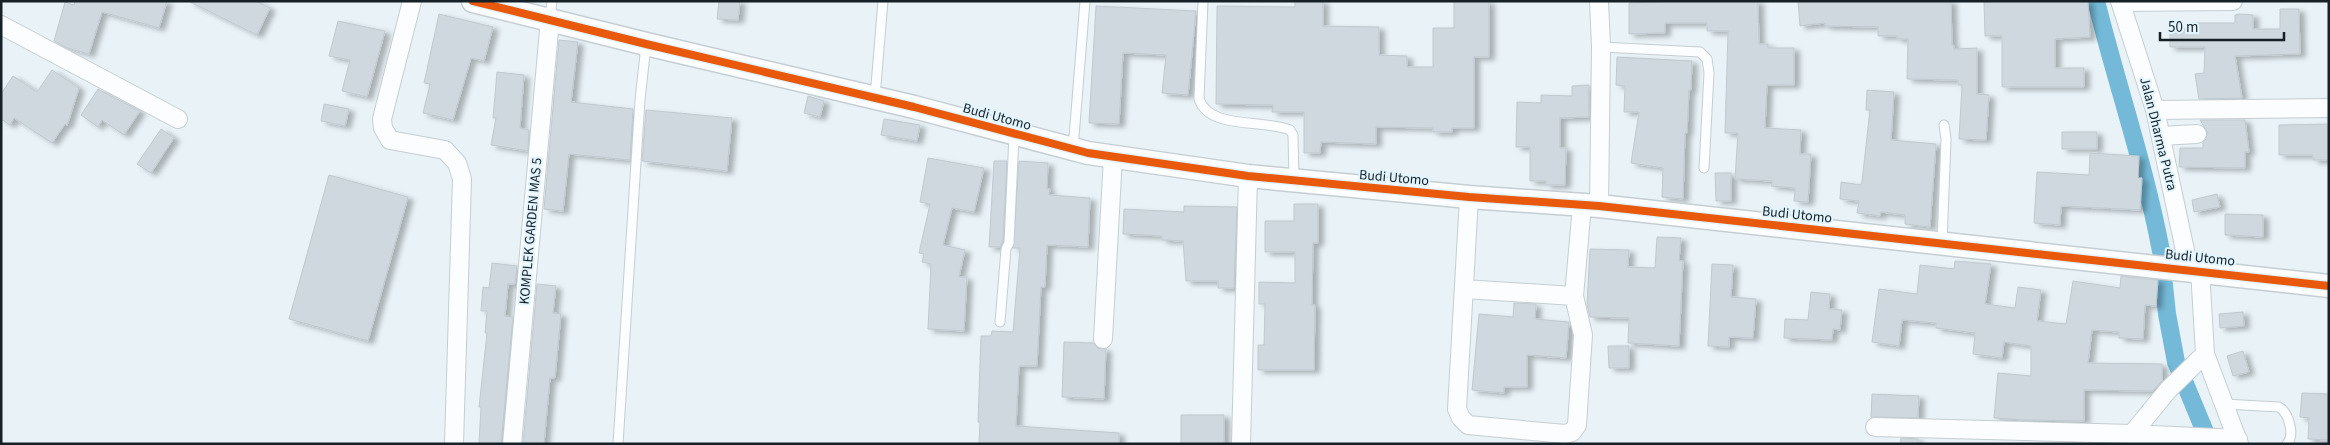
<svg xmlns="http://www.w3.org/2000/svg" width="2330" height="445" font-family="'Source Sans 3',sans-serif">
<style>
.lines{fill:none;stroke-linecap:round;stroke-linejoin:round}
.canal{stroke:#74b9d8;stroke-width:18}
.building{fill:#ced8de;stroke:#bfc9cf;filter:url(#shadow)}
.service-casing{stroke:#c4ced3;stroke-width:11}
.minor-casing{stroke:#c4ced3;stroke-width:20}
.tertiary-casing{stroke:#c4ced3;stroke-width:25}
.service{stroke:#fcfdfe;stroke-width:9}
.minor{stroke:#fcfdfe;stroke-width:18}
.tertiary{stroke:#fcfdfe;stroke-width:22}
.cycleway-casing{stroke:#e2f4fd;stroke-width:11}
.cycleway{stroke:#e8590c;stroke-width:8}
.labels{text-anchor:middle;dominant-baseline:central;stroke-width:4;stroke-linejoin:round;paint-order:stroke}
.street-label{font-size:14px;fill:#162127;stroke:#e2f4fd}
</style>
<defs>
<filter id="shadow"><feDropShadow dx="5.5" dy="3" stdDeviation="2.5" flood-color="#0004"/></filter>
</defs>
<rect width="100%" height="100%" fill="#e8f2f7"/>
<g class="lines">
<path class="canal" d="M2096,1C2117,85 2145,166 2161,251
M2163,276L2167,314L2176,362L2210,444"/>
</g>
<path class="building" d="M75,1H167L159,28L102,12L89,54L67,48L54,41L65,2L74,5Z
M188,1H256L270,8L257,35Z
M719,1H740L738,20L717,19Z
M1295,1H1323V26L1379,27V55L1407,56V67H1433V28H1454V1H1489V57H1474V128H1452V132H1433V128L1376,127V144L1321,142L1320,153H1304V112H1272L1273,105L1216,104L1217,6L1295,7Z
M1674,1H1758L1759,44H1768V48H1794V85H1767L1765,128L1801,130L1800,154H1811L1808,202L1794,201L1795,188L1771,186L1772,181L1735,179L1738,133H1725L1728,31H1707V23H1665V33L1629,34V3Z
M1798,1H1951L1952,45H1954V49L1977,48V94L1989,95L1986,140L1959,139L1962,85H1958V80L1907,79L1908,39H1897V36H1878V27L1825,26V23L1800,26Z
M1984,1H2088L2090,37L2055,39V68H2084V87H2002V36H1985Z
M1096,6L1196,11L1188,95L1162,93L1166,55L1123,53L1119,124L1089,123Z
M2280,9H2299L2300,54L2235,56L2242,98L2199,99L2195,74L2204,73L2205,47H2170V29H2190V23H2235V15L2239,14L2253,15V29H2280Z
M439,14L493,27L484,61L471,58L453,120L423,113L430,84L424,83Z
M338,21L385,31L367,97L342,91L350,60L329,56Z
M559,40L578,42L571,102L633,109L630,160L569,154L563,211L544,209Z
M1617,57L1692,61L1691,90H1689L1687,133H1685L1683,199L1662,197L1663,168L1631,163L1639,112H1624L1625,86L1616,85Z
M52,70L79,88L67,126L65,124L52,143L14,118L10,125L1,119V94L13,76L37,92Z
M497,72L524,75L520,128L529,130L528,151L491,145L496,118H493Z
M1589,85V117L1560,118V148H1566L1565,185H1546V181H1530V147H1516L1517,102L1541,103V95L1572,96V86Z
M98,89L140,111L124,135L102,120L98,127L81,115Z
M1867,90L1894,92L1891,140L1936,144L1930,227L1905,224V215L1881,212L1880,216L1857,213L1859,201L1840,199L1841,182L1861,185L1862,181L1870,110H1866Z
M808,96L824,101L820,117L804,113Z
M324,104L349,109L345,126L321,121Z
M646,110L732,118L727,171L642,161Z
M884,119L920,125L917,141L881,135Z
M2200,120H2245L2249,152H2245V168L2179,167L2180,148H2203V143L2208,133Z
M2329,124V160H2313V155H2279V125Z
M161,129L174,138L151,173L137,164Z
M2062,132H2097V149H2062Z
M2090,153L2139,156L2138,178H2142L2140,210L2061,206L2060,225L2034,223L2037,172L2089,175Z
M928,158L984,168L974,212L952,208L943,245L965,250L959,277H967L964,331L928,329L931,264L922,262L924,254L919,253L930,204L920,202Z
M994,161H1007L1003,241L1000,247H989Z
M1019,161L1048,163L1047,189H1050L1049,195L1090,198L1088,247L1047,245L1045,287H1041L1037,366H1019L1016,426L1119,433V444H979L980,422H978L981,336H991L992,331L1013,332L1020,248H1013Z
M1715,173H1731V201H1716Z
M329,175L408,197L368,341L289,319Z
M2217,194L2220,207L2194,212L2192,200Z
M1294,204H1318V243H1313L1312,305H1315L1314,370H1258V345H1264L1265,304H1259V282L1295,283V252H1265V221H1294Z
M1184,206L1237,207L1234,288H1218V281H1186L1183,241L1162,240V236L1123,234L1124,209L1184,212Z
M2225,214L2263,215V237L2225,235Z
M1657,237L1681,238L1679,261H1683L1679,346L1628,343L1629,318L1590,317L1587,304L1590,249L1629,250L1628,267L1655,268Z
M1955,261L1991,264L1985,304L2015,308L2018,287L2041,290L2037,321L2066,324L2073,281L2120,288L2121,276L2158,280L2156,306L2145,305L2143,339L2119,338V332L2092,330L2088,363L2162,364V381L2153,391L2084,390V421L2025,420L1994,418L1998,373L2031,376V346L2004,342L2002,358L1973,354L1975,333L1936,328V323L1902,320L1899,346L1872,342L1879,289L1917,294L1920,265L1954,269Z
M492,263L517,266L515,284H508L505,316L513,317L501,444H479L481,407H479L487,333H485L487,311H481L483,287L489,288Z
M1712,264L1733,265L1731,297L1756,299L1753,338L1729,337V347L1708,346Z
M537,284L556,286L553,313L561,314L555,378H550L544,444H523Z
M1811,292L1830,294L1829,309L1842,310L1840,330L1833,329L1832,340L1784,338L1785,319L1808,320Z
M1514,303L1536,304L1535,319L1569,322L1566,358L1527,355V387H1504V393L1472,390L1479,314L1513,317Z
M2243,312L2244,326L2220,328L2219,314Z
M1064,342L1093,343L1098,348L1106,349L1104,399L1062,397Z
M1608,346H1629V368H1609Z
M2243,351L2249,372L2233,376L2227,356Z
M2302,393L2329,394V440L2308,439L2309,418L2300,417Z
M1872,394L1919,396L1918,418L1871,417Z
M1181,415H1224V444H1181Z
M1901,438L1918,439V444H1900Z"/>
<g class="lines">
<g class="service-casing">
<path id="service" d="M1203,1L1199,99C1209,130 1264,119 1290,130L1293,135L1294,181
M550,19L552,1
M1601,47L1700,52L1707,59L1709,73L1704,168
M875,97L883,1
M1073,149L1085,1
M1942,243L1946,139L1944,125
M1000,322L1006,249L1009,243L1014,135
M2224,404L2279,407C2289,413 2295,435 2287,444
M618,444L640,100L646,45"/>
</g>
<g class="minor-casing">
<path id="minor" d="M412,1L382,119L383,128L390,140L445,150L457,163L462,179L454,444
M2120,1L2155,110L2189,269
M2120,2L2233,1
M1,25L178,119
M2155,110L2329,108
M2161,136L2197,134
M1469,197L1457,409L1461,418L1468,425L1565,434L1572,432L1577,425L1583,335L1574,296L1582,205
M1599,206L1601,47L1599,1
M2200,270L2205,354L2239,444
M1464,289L1574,296
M1103,339L1113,157
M1875,427L2132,434L2168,390L2205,354
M2132,434L2238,439
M512,444L550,19
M1241,444L1248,176"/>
</g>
<g class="tertiary-casing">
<path id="tertiary" d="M473,1L646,44L914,107L1088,153L1248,176L1469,197L1599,206L2329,286"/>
</g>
<use href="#service" class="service"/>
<use href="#minor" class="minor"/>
<use href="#tertiary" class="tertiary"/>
<g class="cycleway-casing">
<path id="cycleway" d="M473,1L646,44L914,107L1088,153L1248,176L1469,197L1599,206L2329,286"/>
</g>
<use href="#cycleway" class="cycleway"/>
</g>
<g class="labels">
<g class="street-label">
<text transform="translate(997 117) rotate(15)">Budi Utomo</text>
<text transform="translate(2158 134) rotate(76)">Jalan Dharma Putra</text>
<text transform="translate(1394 178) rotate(5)">Budi Utomo</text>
<text transform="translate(1797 215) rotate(6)">Budi Utomo</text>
<text transform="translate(531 231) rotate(-85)">KOMPLEK GARDEN MAS 5</text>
<text transform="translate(2200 258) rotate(6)">Budi Utomo</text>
</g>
</g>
<rect width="2330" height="445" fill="none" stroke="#162127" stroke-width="5"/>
<path d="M2160 32v8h124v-8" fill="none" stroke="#162127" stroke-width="2.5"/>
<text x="2168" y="32" font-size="15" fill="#162127" stroke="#e2f4fd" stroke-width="4" paint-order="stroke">50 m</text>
</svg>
